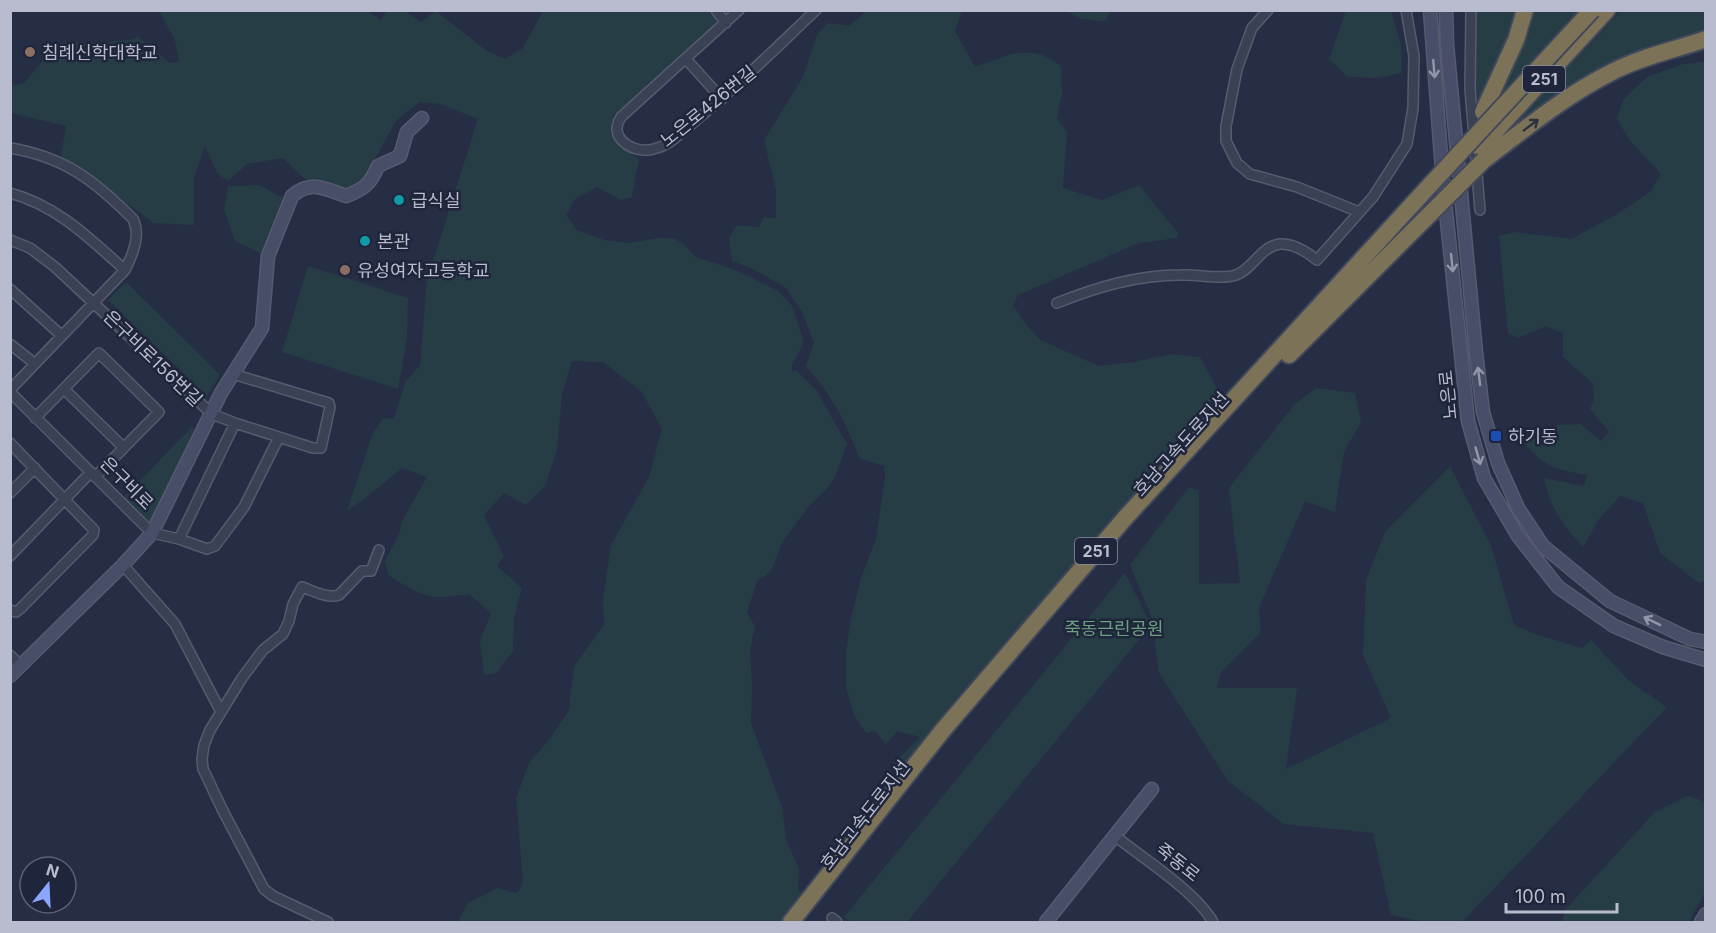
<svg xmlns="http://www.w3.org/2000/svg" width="1716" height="933" font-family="Inter,'Noto Sans KR',sans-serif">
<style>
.green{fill:#273d46}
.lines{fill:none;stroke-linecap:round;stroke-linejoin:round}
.street-casing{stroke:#565b6f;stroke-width:12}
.secondary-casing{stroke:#565b6f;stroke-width:15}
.highway-casing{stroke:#42485c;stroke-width:20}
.street{stroke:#3a4154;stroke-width:9}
.secondary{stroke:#484e67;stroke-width:12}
.highway{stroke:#7b7257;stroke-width:16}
.highway-bridge-casing{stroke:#42485c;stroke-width:20;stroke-linecap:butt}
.highway-bridge{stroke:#7b7257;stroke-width:16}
.oneway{stroke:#9196aa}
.oneway2{stroke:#2d313e}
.education-dot{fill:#8d6e63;stroke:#1f253a;stroke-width:2}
.culture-dot{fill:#0f9aa8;stroke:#1f253a;stroke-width:2}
.transit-dot{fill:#1a4fb4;stroke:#1f253a;stroke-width:2}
.labels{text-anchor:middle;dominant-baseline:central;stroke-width:5;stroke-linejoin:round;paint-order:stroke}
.shield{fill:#1f253a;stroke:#8a8fa2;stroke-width:1.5}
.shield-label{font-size:16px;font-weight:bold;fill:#b8bcce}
.poi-label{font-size:18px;fill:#b8bcce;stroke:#1f253a;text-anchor:start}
.street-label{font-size:18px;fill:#b8bcce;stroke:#1f253a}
.park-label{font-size:18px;fill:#6da081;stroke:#1f253a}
</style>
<rect width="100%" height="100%" fill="#252e45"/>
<path class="green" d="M366,10L381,20L387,11L404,10L421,22L436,11L487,51L505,59L523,48L543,11H711L717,18L715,25L615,114L611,134L621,147L639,159L632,197L621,200L597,187L575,199L566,215L577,230L604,240L627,243L660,238L675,239L684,244L696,257L733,269L777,290L792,306L803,339L802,346L792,365V371H797L817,391L847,444L835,477L826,490L809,506L783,541L771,571L765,576L757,580L747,613L755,626L750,650L752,686L751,723L782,807L786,839L799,869L798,888L803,898L785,922H458L468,903L497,888L517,893L523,883L516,798L529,763L551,737L569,710L574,666L604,625L603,599L611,545L649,477L662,429L642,392L603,362L572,361L562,394L557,451L545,486L526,505L504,493L484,515L504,556L497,566L522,588L514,618L513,651L496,673L484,675L480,641L491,613L469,594C429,601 422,596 388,575L385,561L399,535L402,521L427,477L402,468L363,500L347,511L372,435L383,418L394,419L405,382L420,365L427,280L478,119L440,104L419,102L396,121L360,186L342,192L304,178L283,158L247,164L228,181L217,173L205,146L194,178V225L154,223L61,156L66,126L11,113L10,83L14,85L24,83L55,46L66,42L103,43L134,39L137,36L170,63L179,62L175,40L159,11Z
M868,10L962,11L955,31L975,67C1008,56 1030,41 1061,66L1062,94L1057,119L1067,132L1063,188L1102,200L1139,185L1178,233L1177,238L1139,243L1018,295L1013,305L1026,324L1040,340L1099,366L1134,362L1172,354L1200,357L1219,392L901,774L893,771V764L920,737L897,731L886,744L875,731L866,733L854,715L846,687V652L851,619L861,578L876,539L885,478L884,466L859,458C847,423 830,393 806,366L814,343L802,312L786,288L755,270L732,261L729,238L737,225L759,227L764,217L776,218V190L764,140L803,77L817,35L828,23L849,26Z
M1066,11H1111L1104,22L1079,18Z
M1346,11H1391L1401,45L1402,73L1376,78L1348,77L1329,59Z
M1475,11H1518L1511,36L1482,100L1475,107L1472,91Z
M1532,11H1580L1487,114Z
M1621,11H1705V29L1632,56L1502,140L1535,101Z
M1705,62L1706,580L1699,583L1660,553L1643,503L1620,496L1599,519L1583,547C1564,526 1549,507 1544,478L1584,486L1587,475C1556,469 1547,469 1525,444L1558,425L1580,424L1601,441L1609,432L1590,409L1594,400L1593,384L1563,357V333L1546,326L1518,338L1508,333L1499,236L1515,232L1571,239L1616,215L1650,192L1661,174L1630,141L1617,119L1623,100L1647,77L1683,64Z
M259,185L283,198L262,254L235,241L224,210L228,186Z
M308,266L408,298L407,338L398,389L282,352Z
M126,282L220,375L207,396L108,300Z
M1316,388L1355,393L1361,422L1344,452L1335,512L1305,501L1259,608L1261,632L1221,672L1217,688H1297L1286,769L1391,718L1363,655L1366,580L1385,532L1450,466L1491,546L1514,625L1535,634L1582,648L1591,640L1629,681L1667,707L1462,922H1425L1391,915L1373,833L1284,824L1228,781L1158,671L1153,621L1130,565L1189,487L1199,491V584L1240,583L1229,488L1294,405Z
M192,427L194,429L152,521L148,520L124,497Z
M1125,573L1151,625L907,922H850L844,917Z
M1688,796L1706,802L1705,892L1689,922H1562L1565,910L1655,812Z"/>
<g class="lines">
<g class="street-casing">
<path id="street" d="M716,10L726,23
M739,10L621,117C617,123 615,131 620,138C628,149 644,153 657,148C671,144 683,131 694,122C737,87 776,48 816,10
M1268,10L1252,28L1237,69L1226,126V141L1237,163L1250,174L1297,187L1359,212
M1471,10L1470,89L1480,210
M686,59L722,99
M10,148C65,157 95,181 133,219C141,235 133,254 125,270L10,390
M10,193C58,206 90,239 125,270
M10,240L30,248L55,267L212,414L235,423L313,448H321L330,407L329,403L233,374
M10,289L61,335
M1057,303C1097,287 1137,275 1181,275C1198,274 1220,280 1236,275C1253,269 1261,246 1280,244C1294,243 1307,252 1317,260L1373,197L1407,144L1413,108L1414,56L1406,10
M10,344L34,363
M64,389L124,448
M10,392L152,533L179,539L207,549L215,546L244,507L279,437
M35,418L99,353L159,412L95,477
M10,443L94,530L93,535L20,609L16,612L10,610
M10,493L35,468
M179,539L235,423
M10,556L91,472
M123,565L175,624L221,712
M10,655L21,666
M1115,836C1144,859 1195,891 1213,922
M832,918L837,922
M328,922L273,896L264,889L222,809L203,769L202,759L204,745L210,730L242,678L263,650L283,634L289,621L293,604L302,587C314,591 327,599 339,595L362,571H371L379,550"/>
</g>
<g class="secondary-casing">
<path id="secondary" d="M1430,10L1443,183L1468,421L1484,478L1518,536L1558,587L1614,626L1663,647L1706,660
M1446,10L1447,45L1476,353L1483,412L1498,463L1518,508L1543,546L1610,601L1690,639L1706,642
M10,676L123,565L152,533L221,393L262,328L268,256L292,196C311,179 325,189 346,196C364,189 370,185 378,166L400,156L407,132L422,118
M1046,922L1152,789
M1701,922L1706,914"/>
</g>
<g class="highway-casing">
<path id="highway" d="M1483,112L1516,40L1525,10
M1480,148L1607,10
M1484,160C1525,129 1567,94 1614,71C1643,56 1675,50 1706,39
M1289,355L1431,213
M791,922L943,730L1125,518L1420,196"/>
</g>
<use href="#street" class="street"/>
<use href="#secondary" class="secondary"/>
<use href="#highway" class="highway"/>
<g class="highway-bridge-casing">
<path id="highway-bridge" d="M1420,196L1592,10
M1431,213L1484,160"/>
</g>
<use href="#highway-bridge" class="highway-bridge"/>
</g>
<defs><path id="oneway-shaft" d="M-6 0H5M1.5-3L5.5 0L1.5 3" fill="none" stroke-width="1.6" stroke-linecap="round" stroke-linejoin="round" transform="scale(1.5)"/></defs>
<g class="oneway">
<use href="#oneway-shaft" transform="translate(1434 69) rotate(85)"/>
<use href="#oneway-shaft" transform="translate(1452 263) rotate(84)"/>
<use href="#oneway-shaft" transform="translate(1479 376) rotate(-97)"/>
<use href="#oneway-shaft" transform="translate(1478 456) rotate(74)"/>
<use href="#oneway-shaft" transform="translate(1652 621) rotate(-154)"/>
</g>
<use class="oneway2" href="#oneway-shaft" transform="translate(1531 125) rotate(-37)"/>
<g class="education-dot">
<circle cx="30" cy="52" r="6"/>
<circle cx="345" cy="270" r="6"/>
</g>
<g class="culture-dot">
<circle cx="399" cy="200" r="6"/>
<circle cx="365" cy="241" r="6"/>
</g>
<rect class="transit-dot" x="1490" y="430" width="12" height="12" rx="3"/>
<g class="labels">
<g class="shield">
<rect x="1523" y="66" width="42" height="26" rx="4.5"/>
<rect x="1075" y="538" width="42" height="26" rx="4.5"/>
</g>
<g class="shield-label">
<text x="1544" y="79">251</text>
<text x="1096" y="551">251</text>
</g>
<g class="poi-label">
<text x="42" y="52">침례신학대학교</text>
<text x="411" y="200">급식실</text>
<text x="377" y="241">본관</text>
<text x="357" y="270">유성여자고등학교</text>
<text x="1508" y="436">하기동</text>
</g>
<g class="street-label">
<text transform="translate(708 106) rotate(-39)">노은로426번길</text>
<text transform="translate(153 358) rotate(44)">은구비로156번길</text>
<text transform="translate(1448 395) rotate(-96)">노은로</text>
<text transform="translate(1181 444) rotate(-48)">호남고속도로지선</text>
<text transform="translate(127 483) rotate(45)">은구비로</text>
<text transform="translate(865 815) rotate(-52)">호남고속도로지선</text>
<text transform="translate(1178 862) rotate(38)">죽동로</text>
</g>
<g class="park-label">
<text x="1114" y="628">죽동근린공원</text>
</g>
</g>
<rect width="1716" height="933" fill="none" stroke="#b8bcce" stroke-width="24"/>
<g transform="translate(48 885) rotate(18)"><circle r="28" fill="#1f253a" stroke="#5c6175" stroke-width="1.5"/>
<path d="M0-4.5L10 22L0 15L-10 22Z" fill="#8ca5ff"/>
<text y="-9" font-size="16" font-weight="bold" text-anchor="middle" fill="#b8bcce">N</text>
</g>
<path d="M1506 903v9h111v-9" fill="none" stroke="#b8bcce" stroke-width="3"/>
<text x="1515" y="903" font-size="18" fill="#b8bcce" stroke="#1f253a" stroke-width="4.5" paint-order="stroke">100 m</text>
</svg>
